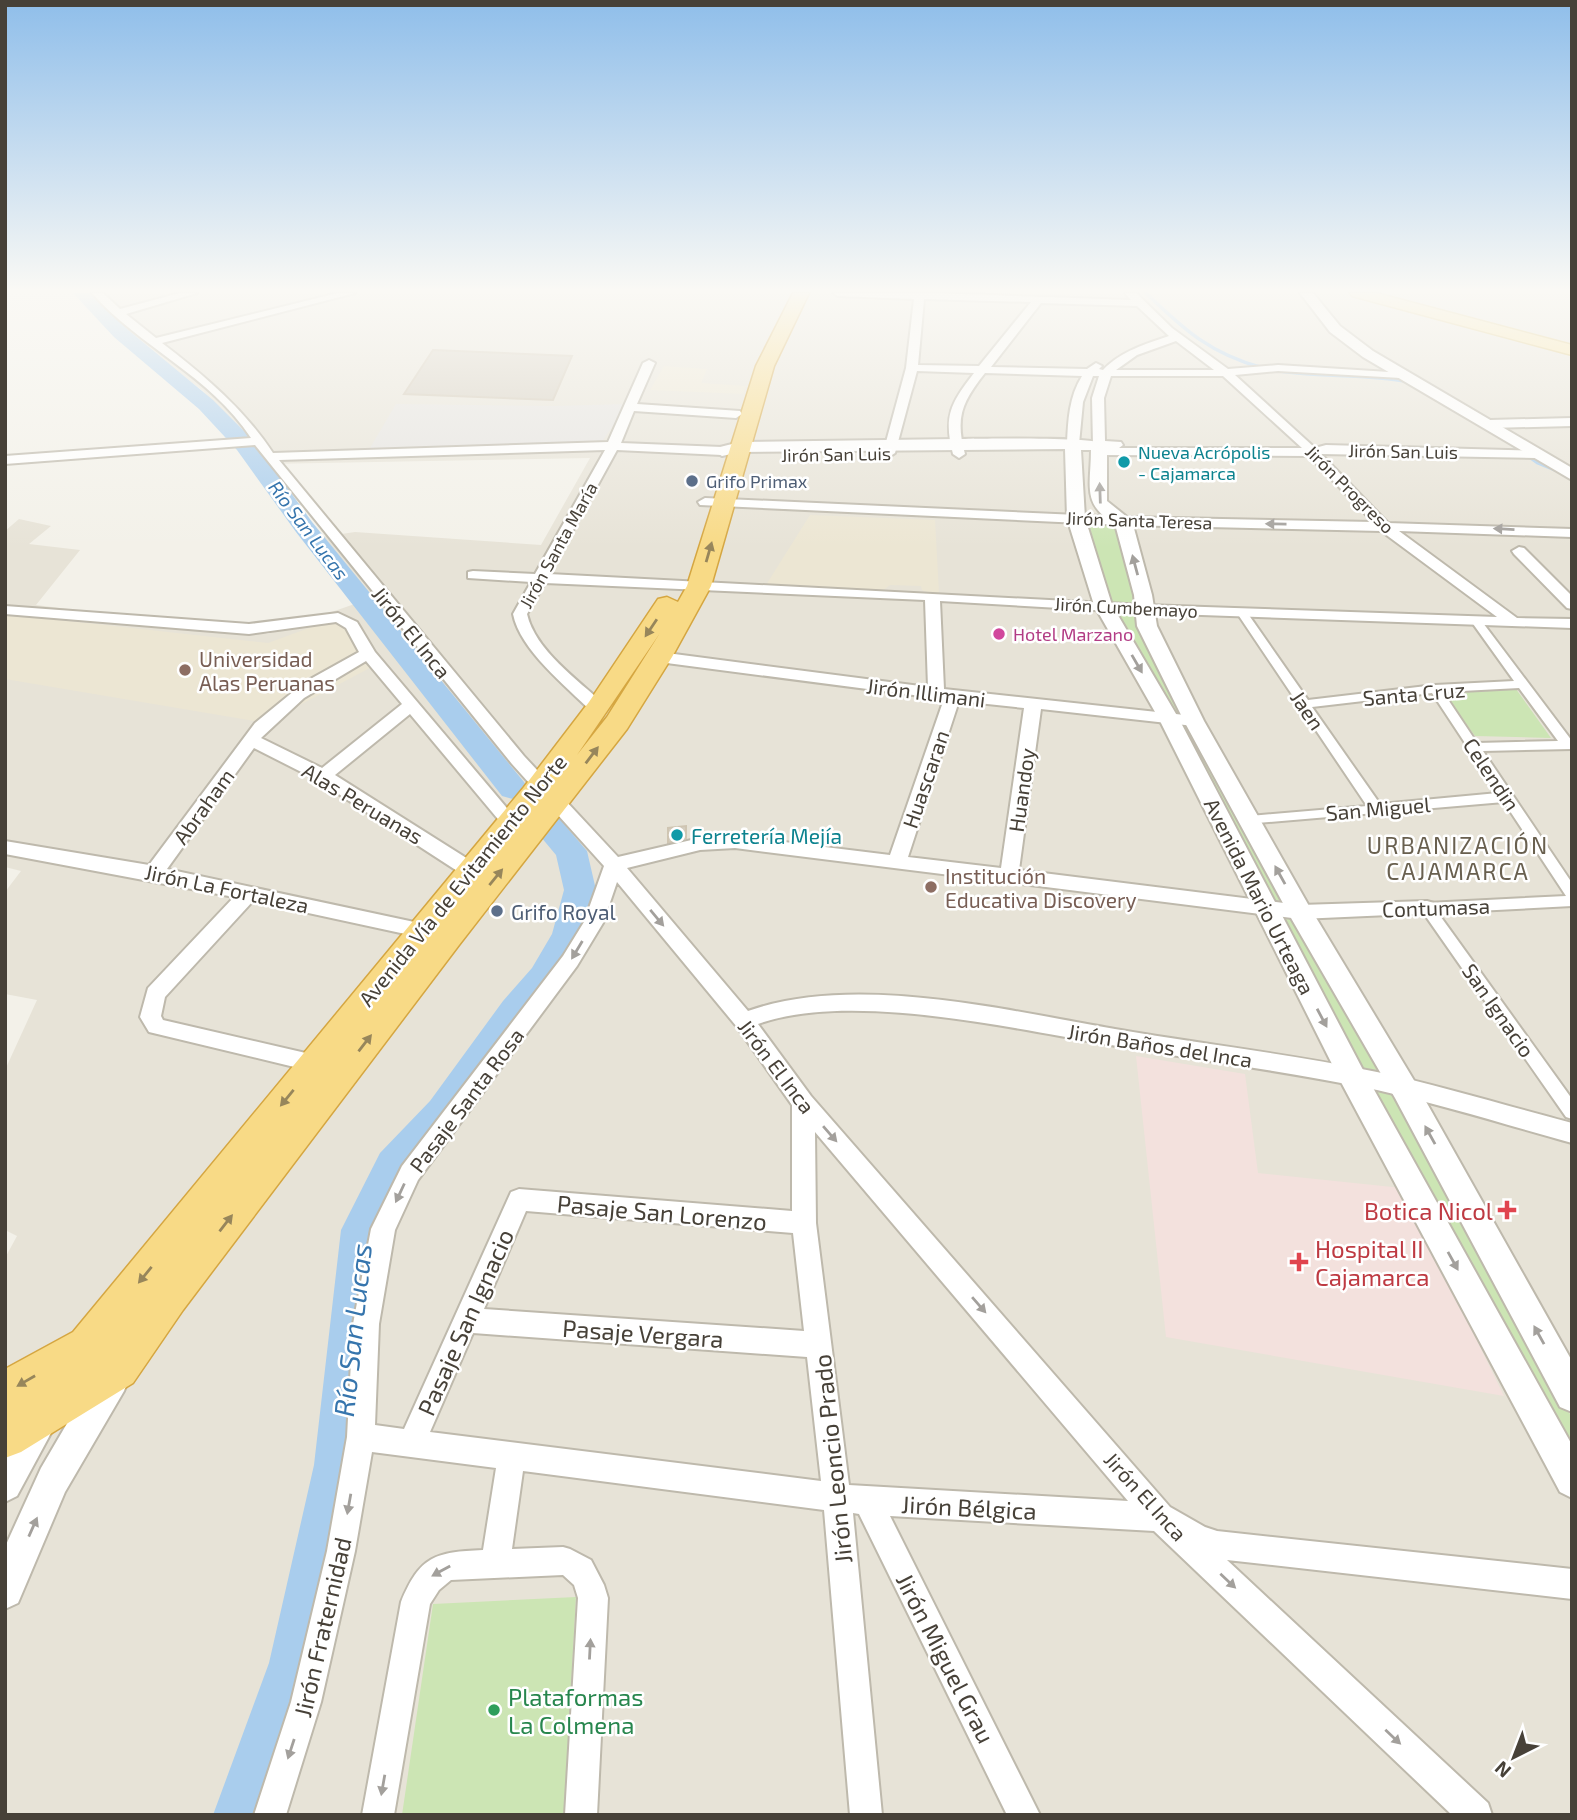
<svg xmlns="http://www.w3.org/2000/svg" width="1577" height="1820" font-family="'Exo 2',sans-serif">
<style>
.residential{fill:#e7e3d7}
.education{fill:#ece6d3}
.medical{fill:#f3e1dd}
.green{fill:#cce5b4}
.parking{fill:#e5e3e0}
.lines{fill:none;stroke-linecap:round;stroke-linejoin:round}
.stream{stroke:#a9cded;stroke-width:3.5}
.river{fill:#a9cded;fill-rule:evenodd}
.building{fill:#d4cdbf;stroke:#cfc5b2;stroke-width:2}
.pedestrian-casing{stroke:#beb9ac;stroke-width:4}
.minor-casing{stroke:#beb9ac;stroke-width:4}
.tertiary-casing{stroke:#beb9ac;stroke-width:4}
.primary-casing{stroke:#ddc16d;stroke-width:3}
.trunk-casing{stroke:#d5a641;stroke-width:3}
.pedestrian{fill:#fff;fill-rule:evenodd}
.minor{fill:#fff;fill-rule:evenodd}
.tertiary{fill:#fff;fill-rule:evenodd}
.primary{fill:#f9e39c;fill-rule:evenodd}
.trunk{fill:#f8da86;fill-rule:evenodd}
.oneway{fill:#a3a09c}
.oneway2{fill:#97865b}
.culture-dot{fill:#0f9aa8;stroke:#fff;stroke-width:2.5}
.service-dot{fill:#5c6f8a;stroke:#fff;stroke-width:2.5}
.hotel-dot{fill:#d1479c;stroke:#fff;stroke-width:2.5}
.education-dot{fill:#8d6e63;stroke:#fff;stroke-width:2.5}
.health-dot{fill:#e0444e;stroke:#fff;stroke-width:2.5}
.leisure-dot{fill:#2e9e5b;stroke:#fff;stroke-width:2.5}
.labels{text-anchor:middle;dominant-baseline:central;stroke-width:5;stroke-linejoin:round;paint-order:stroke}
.far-street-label{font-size:18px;fill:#474138;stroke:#fff}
.far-culture-label{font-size:18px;fill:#0d838f;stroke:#fff;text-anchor:start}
.far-service-label{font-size:18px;fill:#4e5e75;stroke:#fff;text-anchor:start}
.far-hotel-label{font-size:18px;fill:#b23c85;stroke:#fff;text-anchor:start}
.far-water-label{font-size:19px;font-style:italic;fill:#3675ad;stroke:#fff}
.street-label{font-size:21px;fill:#474138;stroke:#fff}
.education-label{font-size:21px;fill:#785e54;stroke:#fff;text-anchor:start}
.culture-label{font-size:21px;fill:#0d838f;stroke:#fff;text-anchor:start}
.service-label{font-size:21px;fill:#4e5e75;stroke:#fff;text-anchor:start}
.neighbourhood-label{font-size:23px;letter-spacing:2px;fill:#69604f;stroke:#fff}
.near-health-label{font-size:24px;fill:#be3a42;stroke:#fff;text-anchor:end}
.near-street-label{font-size:24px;fill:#474138;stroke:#fff}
.near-leisure-label{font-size:24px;fill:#27864d;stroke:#fff;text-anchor:start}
.near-water-label{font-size:28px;font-style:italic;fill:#3675ad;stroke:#fff}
</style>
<rect width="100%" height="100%" fill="#f3f1e9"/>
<path class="residential" d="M91,293H1572V1815H5V1258L17,1236L5,1230V1070L37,1000L5,994V892L21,871L5,867V531L19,519L51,526L29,544L80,550L36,605L268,634L372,598L321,537L355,532L541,545L590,458L267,464L203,391L149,350L89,294Z"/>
<path class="education" d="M664,366L707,369L701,383L746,386L743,394L650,390Z
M810,515L935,520L939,593H929L922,590L921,586L890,585L882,591L766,585Z
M5,614L268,643L339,617L381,662L266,723L5,679Z"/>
<path class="medical" d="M1136,1056L1245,1074L1258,1173L1402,1188L1504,1396L1166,1337Z"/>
<path class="green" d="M1079,521L1124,525L1140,606L1098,601Z
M1110,609H1130L1188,717L1173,716Z
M1516,689L1551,738L1475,736L1444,694Z
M1174,722L1191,723L1290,902L1270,900Z
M1273,909L1294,911L1388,1080L1361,1074Z
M1371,1089L1395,1096L1572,1418V1460Z
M576,1597L564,1815H402L433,1604Z"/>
<path class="parking" d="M396,404L553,406L628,404L601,443L370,448Z"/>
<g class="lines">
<path class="stream" d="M1146,293C1184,330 1211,354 1263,368
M1273,370C1318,378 1364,373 1409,382
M1510,443L1538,463L1555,470"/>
<path class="river" d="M73,293H91L127,329L213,400L253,440L312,522L524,782L528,789L524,796L513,799L502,796L296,532L237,450L199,409L114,337Z
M547,814L558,817L587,851L596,890L586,936L556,988L529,1021L458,1125L408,1179L383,1231L362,1465L321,1663L269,1815H213L269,1663L314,1465L341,1230L380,1153L430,1101L503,1001L532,968L552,934L564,890L556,855L531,825L536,817Z"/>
</g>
<path class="building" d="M433,350L572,356L553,400L404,394Z
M686,826V838L668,843V828Z"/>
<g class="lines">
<g class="pedestrian-casing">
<path id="pedestrian" d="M1242,610L1246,611L1308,700L1435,685L1514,681L1471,621L1472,619H1480L1572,741V749L1483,751L1572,883V906L1438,913L1572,1099V1119L1566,1117L1420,908L1427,903L1566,896L1504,802L1245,824L1243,821L1250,816L1367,806L1237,613ZM1519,688L1558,741L1477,743L1443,692ZM1432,693L1498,793L1380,804L1312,707Z"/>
</g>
<g class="minor-casing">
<path id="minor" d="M92,293H103L120,309L180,293H197L126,314L156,338L338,293H355L162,343C205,376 244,409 273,453L608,442L643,363L649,360L655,363L637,404L740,411L742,414L736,418L634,411L621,443L722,447L728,451L722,455L617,450L549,574L1145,605L1497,617L1381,531L1123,525L700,505L698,502L705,498L1123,517L1373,522L1309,456L1096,455L1094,452L1099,449L1093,445L1092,398L1099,376H1093L1083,402L1079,444L1073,448L1067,444C1068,420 1069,397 1082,376L985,373C962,402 955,417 965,454L959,458L953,454C943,416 951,403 974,373L917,371L895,453L889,457L885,456L883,453L906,368L914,299L838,296L833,293H931L1131,300L1125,293H1136L1172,328L1228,369L1278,365L1405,373V377L1401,378L1278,371L1235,375L1315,448L1326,445L1540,451V457L1536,458L1321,454L1388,523L1572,529V537L1399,531L1517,618L1572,619V628L1145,613L940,601L944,689L1194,716L1202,721L1194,726L1041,709L1019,870L1300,905L1427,901L1434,903L1437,908L1434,913L1300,919L735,848L700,850L627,868L748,1011C854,973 1005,1010 1115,1029C1202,1044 1290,1054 1377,1072C1442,1086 1507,1106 1572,1123V1143C1507,1125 1443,1105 1377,1090C1287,1071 1195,1060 1105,1044C1009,1028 849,991 758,1024L811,1096L1170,1507L1205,1527L1217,1531L1572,1569V1599L1227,1560L1488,1803L1492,1815H1452L1154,1531L890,1516L1040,1815H1007L859,1514L853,1513L882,1815H850L824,1510L523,1471L512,1549L563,1547L570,1549L591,1560L604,1585L608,1598L597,1815H565L578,1598L574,1585L563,1575L451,1580L439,1590L430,1604L394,1815H362L401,1602C420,1556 435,1552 483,1550L496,1468L372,1452L355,1551L321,1702L286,1815H254L291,1702L327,1551L347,1437L353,1324L371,1229L402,1166L563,956L584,922L604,866L512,764L255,445L5,464V456L251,438C211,376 138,346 92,293ZM924,299L1031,302L979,366L918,365ZM1041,303L1137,306L1169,336C1146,344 1121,351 1103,370L1099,369L1102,366L1096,363L1087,369L991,367ZM1176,341L1214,370H1116L1137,355ZM1111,376H1223L1302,448H1119L1123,445L1121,442L1105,441L1104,398ZM605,450L535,574L473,571L468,572V578L531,582L513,614C520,650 566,686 592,712H604L606,708L604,704C578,680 535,650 527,614L545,583L925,600L928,687L659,652L651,657L659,662L944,699L890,855L735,836L700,838L618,857L524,756L279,460ZM959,701L1024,708L1001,868L908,857ZM617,882L737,1027L792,1105V1211L519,1189L511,1192L404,1429L375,1425L379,1324L395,1230L418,1180L577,966L603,923ZM815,1132L1128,1501L849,1485L816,1223ZM526,1211L793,1233L804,1331L484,1309ZM473,1333L807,1357L821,1481L430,1432Z
M1572,418V426L1490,428L1484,424L1490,420Z
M1519,547L1524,548L1572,596V609L1567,608L1514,554L1512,551Z
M5,606L249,624L338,613L357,622L375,652L528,833L525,837H513L410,714L335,775L479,866L481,871L479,876H465L317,780L254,748L167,869L433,926L440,928L443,933L440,938L433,940L253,901L165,997L161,1016L163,1020L323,1057L326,1063L323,1069L315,1072L149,1032L140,1017L148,988L234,897L5,854V841L149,865L255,723L305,682L359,652L346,628L336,622L249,634L5,614ZM366,661L402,704L322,768L261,738L304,698Z"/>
</g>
<g class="tertiary-casing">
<path id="tertiary" d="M1300,293H1313L1340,326L1373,351L1572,468V480L1363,357L1330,332Z
M956,439C978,439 1098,436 1107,445V501L1132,521L1152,595L1157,626L1204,721L1309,906L1415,1082L1572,1361V1412L1560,1407L1395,1098L1291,918L1184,721L1137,626L1134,595L1115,524C1081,504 1091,485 1091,450H1081L1085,518L1112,605L1179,719L1362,1068L1572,1445V1498L1560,1492L1342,1084L1159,719L1094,605L1067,518L1065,449L740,452L722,456L714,451L716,448L740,442Z
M112,1362L124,1367L129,1379L124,1391L65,1492L18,1603L5,1609V1547L41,1468L100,1367Z
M41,1403L53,1408L58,1420L17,1496L5,1502V1449L29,1408Z"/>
</g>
<g class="primary-casing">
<path id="primary" d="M1350,293H1376L1572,345V355L1352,296Z"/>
</g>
<g class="trunk-casing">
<path id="trunk" d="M793,293H809L774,366L711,586L672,657L627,729L459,945L183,1310L133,1383L21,1452L5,1458V1369L73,1332L524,787L589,702L658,599L667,597L678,602L687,586L756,366ZM660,633L607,717L577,755Z"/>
</g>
<use href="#pedestrian" class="pedestrian"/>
<use href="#minor" class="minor"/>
<use href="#tertiary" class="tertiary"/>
<use href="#primary" class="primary"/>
<use href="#trunk" class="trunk"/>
</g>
<defs><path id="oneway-solid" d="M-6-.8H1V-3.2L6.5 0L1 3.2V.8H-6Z" transform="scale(1.75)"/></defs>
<g class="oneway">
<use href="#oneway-solid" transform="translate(1100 493) rotate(-92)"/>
<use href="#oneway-solid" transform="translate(1276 524) rotate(-179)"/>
<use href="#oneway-solid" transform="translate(1504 529) rotate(-177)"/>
<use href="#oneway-solid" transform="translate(1135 565) rotate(-105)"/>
<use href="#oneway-solid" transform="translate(1137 664) rotate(60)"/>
<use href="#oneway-solid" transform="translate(1280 875) rotate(-119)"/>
<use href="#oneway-solid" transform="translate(657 918) rotate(50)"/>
<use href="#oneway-solid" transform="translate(577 950) rotate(121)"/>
<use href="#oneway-solid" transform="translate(1322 1018) rotate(62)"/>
<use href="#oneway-solid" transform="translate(830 1134) rotate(49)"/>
<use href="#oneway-solid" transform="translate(1430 1135) rotate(-119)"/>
<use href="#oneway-solid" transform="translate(400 1193) rotate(115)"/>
<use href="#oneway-solid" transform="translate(1453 1261) rotate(61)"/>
<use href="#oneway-solid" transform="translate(979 1305) rotate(49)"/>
<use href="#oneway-solid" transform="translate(1539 1335) rotate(-119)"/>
<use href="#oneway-solid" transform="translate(349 1504) rotate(100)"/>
<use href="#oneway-solid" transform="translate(33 1527) rotate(-66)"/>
<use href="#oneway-solid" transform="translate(441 1571) rotate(151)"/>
<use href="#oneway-solid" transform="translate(1228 1581) rotate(43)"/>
<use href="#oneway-solid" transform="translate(590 1649) rotate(-87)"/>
<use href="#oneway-solid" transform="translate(1393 1737) rotate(43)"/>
<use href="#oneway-solid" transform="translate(291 1749) rotate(108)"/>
<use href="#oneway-solid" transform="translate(383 1785) rotate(100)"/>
</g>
<g class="oneway2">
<use href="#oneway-solid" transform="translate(709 552) rotate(-74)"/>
<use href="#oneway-solid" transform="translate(651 628) rotate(124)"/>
<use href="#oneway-solid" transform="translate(592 755) rotate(-53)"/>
<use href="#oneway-solid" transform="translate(496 877) rotate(-51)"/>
<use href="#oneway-solid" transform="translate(365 1043) rotate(-52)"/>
<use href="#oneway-solid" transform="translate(287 1098) rotate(129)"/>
<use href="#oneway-solid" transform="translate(226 1223) rotate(-52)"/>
<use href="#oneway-solid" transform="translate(145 1275) rotate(129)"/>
<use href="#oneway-solid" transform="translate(26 1381) rotate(150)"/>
</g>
<linearGradient id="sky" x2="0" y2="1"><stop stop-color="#8fbeea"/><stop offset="0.53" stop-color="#faf9f5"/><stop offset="1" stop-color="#faf9f5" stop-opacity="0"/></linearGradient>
<rect width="1577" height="548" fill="url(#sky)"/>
<g class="culture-dot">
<circle cx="1124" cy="462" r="7"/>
<circle cx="677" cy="835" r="7"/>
</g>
<g class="service-dot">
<circle cx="692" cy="481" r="7"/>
<circle cx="497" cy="911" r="7"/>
</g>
<circle class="hotel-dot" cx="999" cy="634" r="7"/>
<g class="education-dot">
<circle cx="185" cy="670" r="7"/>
<circle cx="931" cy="887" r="7"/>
</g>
<g class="health-dot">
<path d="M1503.5 1199.5h7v7h7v7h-7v7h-7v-7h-7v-7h7z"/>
<path d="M1295.5 1251.5h7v7h7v7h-7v7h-7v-7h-7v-7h7z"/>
</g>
<circle class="leisure-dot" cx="494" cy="1710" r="7"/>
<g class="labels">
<g class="far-street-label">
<text transform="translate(1403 451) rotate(1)">Jirón San Luis</text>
<text transform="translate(836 454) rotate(-1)">Jirón San Luis</text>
<text transform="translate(1350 489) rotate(45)">Jirón Progreso</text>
<text transform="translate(1139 520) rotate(2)">Jirón Santa Teresa</text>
<text transform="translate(558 545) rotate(-61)">Jirón Santa María</text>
<text transform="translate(1126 607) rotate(3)">Jirón Cumbemayo</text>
</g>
<g class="far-culture-label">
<text x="1138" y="452">Nueva Acrópolis<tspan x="1138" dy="21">- Cajamarca</tspan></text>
</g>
<g class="far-service-label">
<text x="706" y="481">Grifo Primax</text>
</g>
<g class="far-hotel-label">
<text x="1013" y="634">Hotel Marzano</text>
</g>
<g class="far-water-label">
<text transform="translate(309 530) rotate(53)">Río San Lucas</text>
</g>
<g class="street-label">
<text transform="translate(412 632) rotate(51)">Jirón El Inca</text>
<text transform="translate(926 692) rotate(7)">Jirón Illimani</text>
<text transform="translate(1414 693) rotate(-5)">Santa Cruz</text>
<text transform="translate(1308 710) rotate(56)">Jaen</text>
<text transform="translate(1492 774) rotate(56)">Celendin</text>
<text transform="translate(925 779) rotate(-71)">Huascaran</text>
<text transform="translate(1021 790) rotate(-82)">Huandoy</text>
<text transform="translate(363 803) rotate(31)">Alas Peruanas</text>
<text transform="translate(203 806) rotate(-54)">Abraham</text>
<text transform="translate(1378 808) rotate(-5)">San Miguel</text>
<text transform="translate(462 880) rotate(-51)">Avenida Vía de Evitamiento Norte</text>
<text transform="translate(227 888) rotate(12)">Jirón La Fortaleza</text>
<text transform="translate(1260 896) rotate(63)">Avenida Mario Urteaga</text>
<text transform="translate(1436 907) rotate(-2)">Contumasa</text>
<text transform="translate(1499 1010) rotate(55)">San Ignacio</text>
<text transform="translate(1160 1045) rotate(9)">Jirón Baños del Inca</text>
<text transform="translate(777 1066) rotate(53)">Jirón El Inca</text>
<text transform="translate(466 1100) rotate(-53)">Pasaje Santa Rosa</text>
<text transform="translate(1146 1496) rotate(48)">Jirón El Inca</text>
</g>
<g class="education-label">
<text x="199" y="658">Universidad<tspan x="199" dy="24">Alas Peruanas</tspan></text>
<text x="945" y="875">Institución<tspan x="945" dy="24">Educativa Discovery</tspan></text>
</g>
<g class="culture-label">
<text x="691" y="835">Ferretería Mejía</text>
</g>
<g class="service-label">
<text x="511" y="911">Grifo Royal</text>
</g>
<g class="neighbourhood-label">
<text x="1458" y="845">URBANIZACIÓN<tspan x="1458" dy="26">CAJAMARCA</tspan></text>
</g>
<g class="near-health-label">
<text x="1493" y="1210">Botica Nicol</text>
<text x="1315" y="1248" text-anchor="start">Hospital II<tspan x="1315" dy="28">Cajamarca</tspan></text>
</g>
<g class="near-street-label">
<text transform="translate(662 1212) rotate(5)">Pasaje San Lorenzo</text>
<text transform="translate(465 1322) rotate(-66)">Pasaje San Ignacio</text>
<text transform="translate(643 1333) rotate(4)">Pasaje Vergara</text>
<text transform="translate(832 1459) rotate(-96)">Jirón Leoncio Prado</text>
<text transform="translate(969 1507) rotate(3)">Jirón Bélgica</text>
<text transform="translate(322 1627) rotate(-77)">Jirón Fraternidad</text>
<text transform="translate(946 1658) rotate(63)">Jirón Miguel Grau</text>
</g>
<g class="near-leisure-label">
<text x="508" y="1696">Plataformas<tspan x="508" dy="28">La Colmena</tspan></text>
</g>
<g class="near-water-label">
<text transform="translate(352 1330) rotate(-84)">Río San Lucas</text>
</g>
</g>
<rect width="1577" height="1820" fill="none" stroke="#474138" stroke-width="14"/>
<g transform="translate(1514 1757) rotate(222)" stroke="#ffffff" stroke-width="5" paint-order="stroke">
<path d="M0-5L12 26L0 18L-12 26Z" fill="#474138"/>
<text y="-10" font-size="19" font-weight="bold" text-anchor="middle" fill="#474138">N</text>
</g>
</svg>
